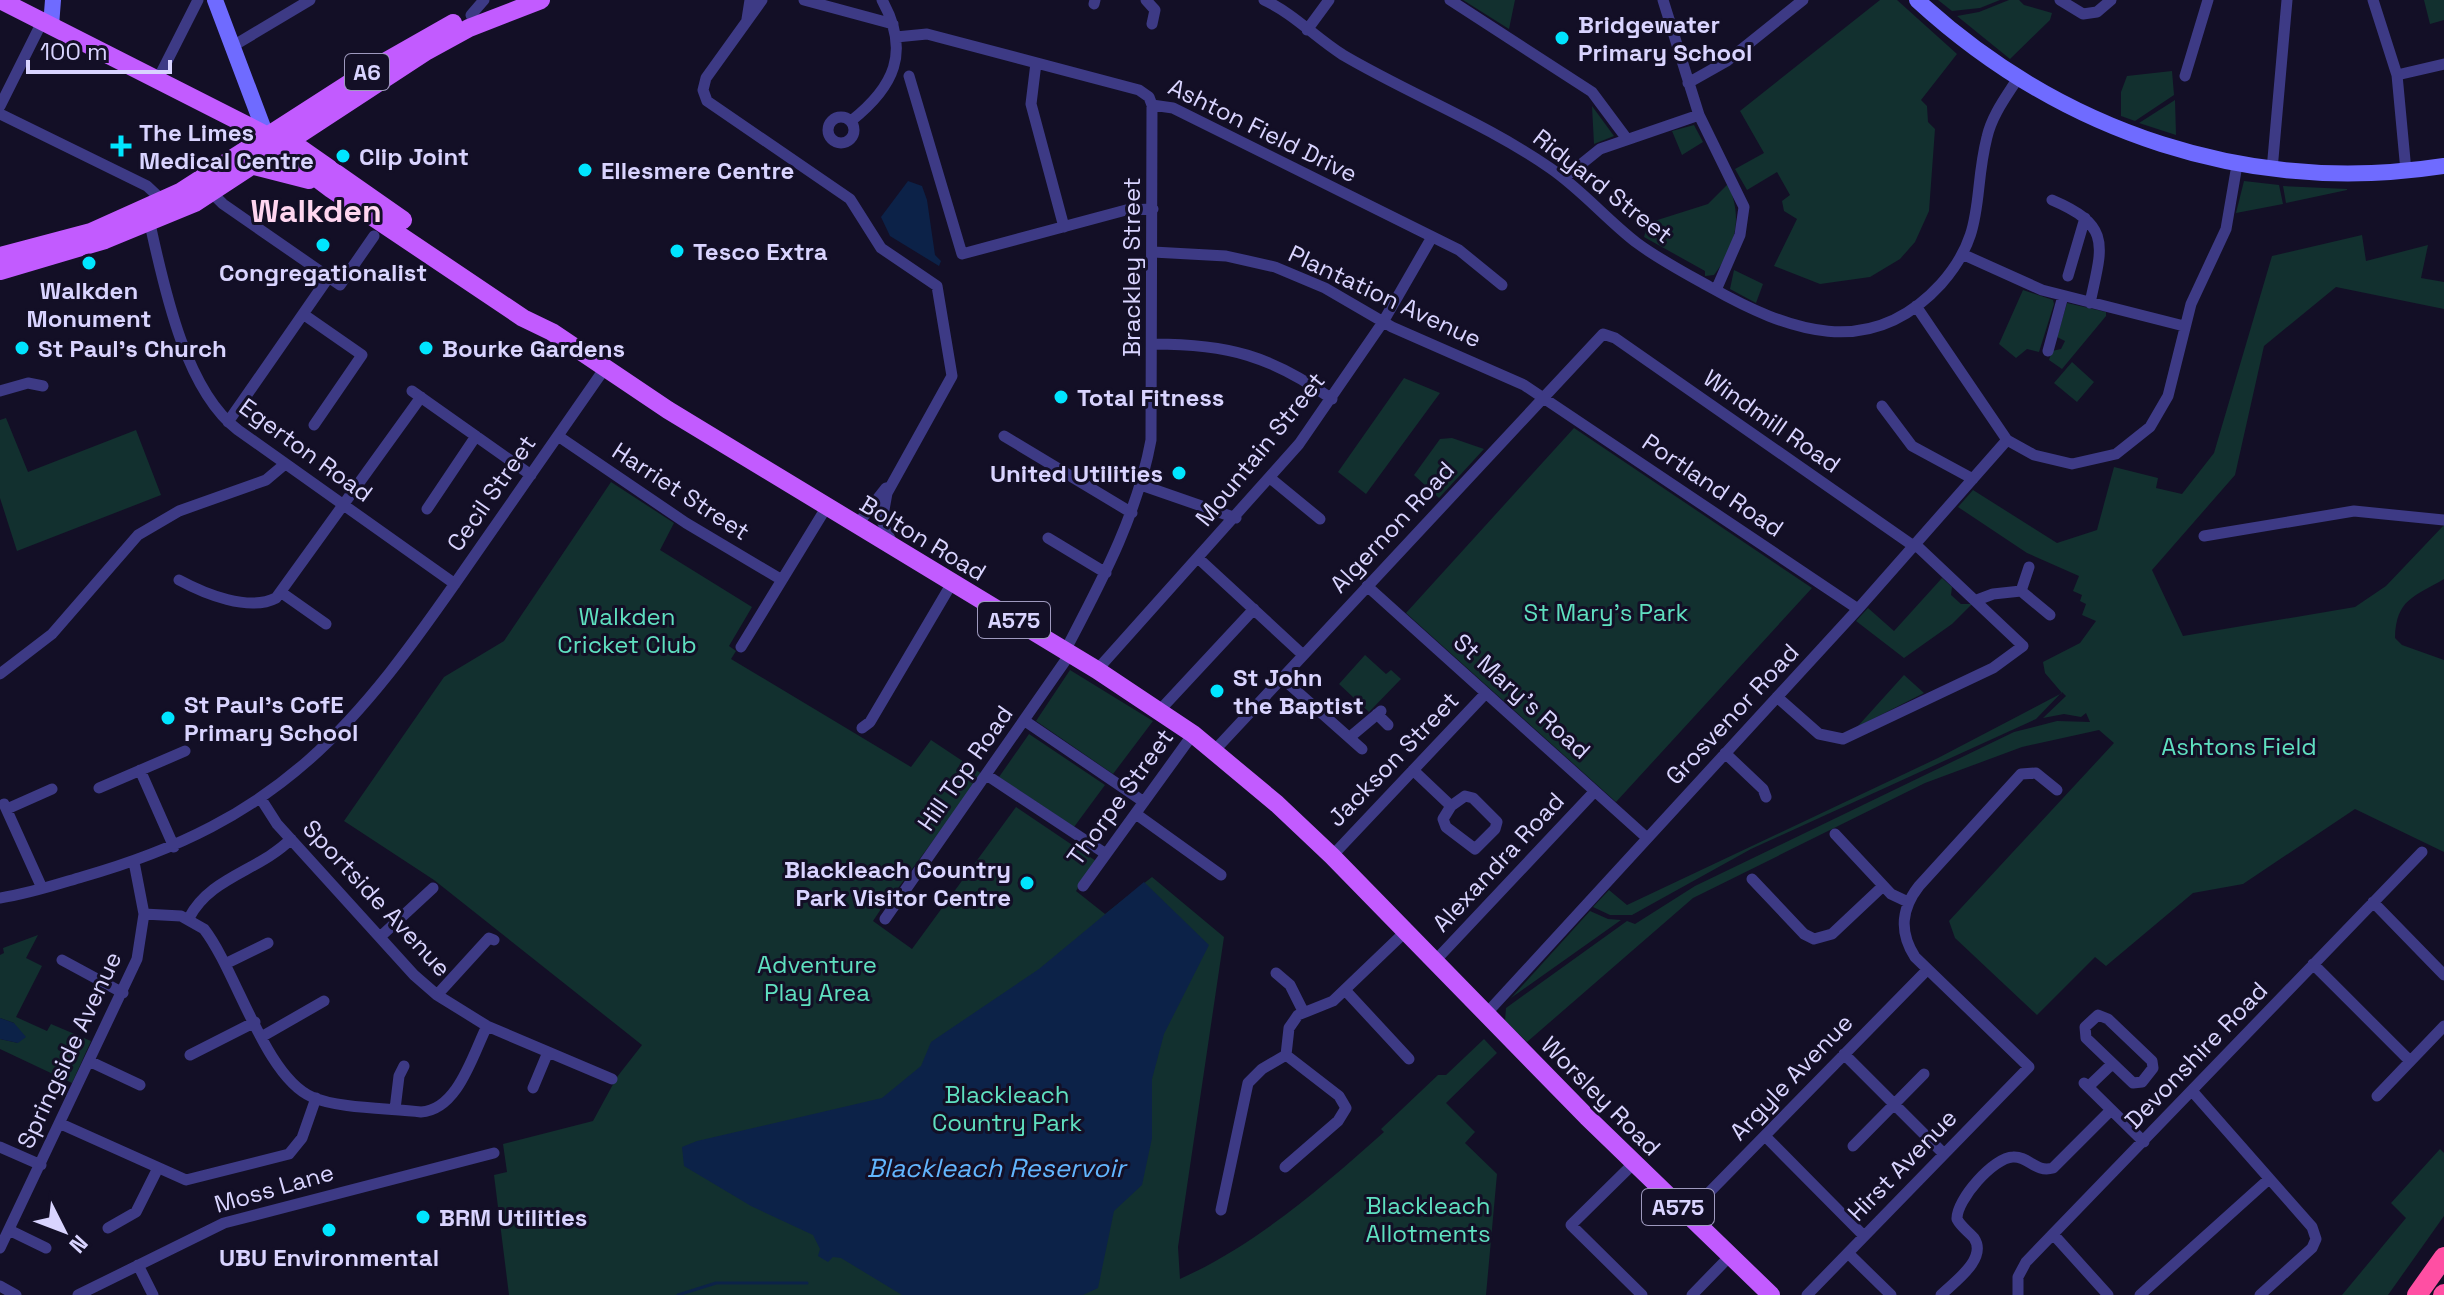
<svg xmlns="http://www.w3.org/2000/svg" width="2444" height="1295" font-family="'Space Grotesk',sans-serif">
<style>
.green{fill:#12302f}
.water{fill:#0c2248}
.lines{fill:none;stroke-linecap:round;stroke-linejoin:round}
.stream{stroke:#0c2248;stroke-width:3}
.street{stroke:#3d3a85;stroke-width:11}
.secondary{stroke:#6f6bff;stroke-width:16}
.primary{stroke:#c25bff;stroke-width:18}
.highway{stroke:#ff4fa3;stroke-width:20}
.poi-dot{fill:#00e5ff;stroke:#130f26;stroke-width:3}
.labels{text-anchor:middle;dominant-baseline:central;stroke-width:6;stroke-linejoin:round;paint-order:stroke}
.shield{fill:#130f26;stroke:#9e99be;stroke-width:2}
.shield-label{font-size:22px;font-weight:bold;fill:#d9d4ff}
.poi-label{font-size:24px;font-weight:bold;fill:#d9d4ff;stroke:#130f26;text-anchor:start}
.street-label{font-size:24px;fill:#d9d4ff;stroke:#130f26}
.park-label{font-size:24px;fill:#5fe0c0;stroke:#130f26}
.water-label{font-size:26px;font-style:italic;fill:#62b6ff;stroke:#130f26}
.district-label{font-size:32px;font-weight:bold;fill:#ffd6f0;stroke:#130f26}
</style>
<rect width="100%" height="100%" fill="#130f26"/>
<path class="green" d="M1463,0H1515L1509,29Z
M1880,0H1897L1957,54L1921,100L1927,106L1928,122L1935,129L1929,211L1915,242L1900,259L1870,277L1820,284L1774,266L1797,219L1784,211L1782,201L1790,195L1777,172L1747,190L1735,169L1764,153L1740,111Z
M1938,0H2000L1980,8L1952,11Z
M2009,0H2019L2024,5L2052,13L2050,20L2010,59L1957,16L1979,12Z
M2424,0H2444V20L2430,24Z
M2172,71L2174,95L2135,121L2121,116V92L2127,76Z
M2175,100L2176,135L2139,123Z
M1592,106L1614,136L1594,144Z
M1694,125L1703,142L1682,155L1672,131Z
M2244,181L2279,185L2283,204L2236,213Z
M1728,184C1743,218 1736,245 1714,275L1705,276V271L1644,237L1648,223L1708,204Z
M2283,186L2347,189V190L2286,203Z
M2362,235L2366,261L2428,245L2421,278L2444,282V309L2336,287L2264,346L2235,475L2152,570L2183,636L2355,607L2386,586L2444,525V579C2414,597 2396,599 2395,638L2402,645L2444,660V852L2355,809L2243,884L2193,893L2106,966L2095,957L2037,1015L1955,938L1949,921L2114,743L2099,730L2022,747L1925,783L1693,898L1527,1042L1505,1021L1506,1008L1627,921L1635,924L1695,886L2014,732L2057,721L2090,722L2086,713L2081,717L2064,714L2043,718L2066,696L2062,692L2036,719L1751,849L1632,915H1610L1593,907L1609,890L1627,905L1938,758L2062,693L2045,673L2043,662L2080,643L2096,621L2082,615L2086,604L2080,601L2082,595L2073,591L2079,576L2027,553L1958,507L1973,490L2057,543L2097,530L2114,467L2158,478L2156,488L2182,494L2214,453L2272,256Z
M1734,270L1763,284L1756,303L1730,289Z
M2023,290L2053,300L2054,304L2039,352L2027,349L2016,358L1999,344Z
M2067,303L2106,312V316L2062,369L2049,360L2052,351L2061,349L2065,341L2057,337Z
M2072,362L2094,382L2077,402L2054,383Z
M1404,378L1440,393L1366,494L1338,472Z
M6,418L28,472L136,430L161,495L17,551L0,498V420Z
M1574,428L1812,588L1616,802L1406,613Z
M1452,438L1484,449L1439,498L1414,475L1440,439Z
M611,482L674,523L660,550L752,607L729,646L736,651L731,659L911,767L931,740L982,774L893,895L884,893L876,905L881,909L873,921L912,949L1016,807L1096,861L1076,891L1105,914L1152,877L1224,937L1178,1247L1180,1279C1257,1244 1321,1188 1384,1132L1381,1129L1438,1075H1446L1484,1039L1497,1053L1446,1103L1475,1132L1465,1143L1497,1174L1486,1295H509L494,1175L507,1172L503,1144L593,1121L617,1077L642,1045L434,880L344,821L444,677L504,641Z
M1942,578L1952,587L1951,595L1961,604H1972L1952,624L1904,658L1856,621L1868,608L1894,631Z
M1365,655L1386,674L1391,670L1401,679L1369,712L1339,684Z
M1070,670L1153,721L1113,774L1036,721Z
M1904,675L1924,693L1859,726H1858Z
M1029,734L1105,785L1074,827L999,777Z
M1590,911L1608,919L1621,920L1511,998Z
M38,935L26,958L42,966L16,1017L47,1031L51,1024L91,1041L72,1083L0,1049V1039L18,1043L14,1023L0,1018V955L4,953L3,948Z
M2440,1149L2444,1153V1216L2388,1295H2342L2406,1218L2391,1203Z"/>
<path class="water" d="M908,181L922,186L927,200L935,255L941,261L939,266L890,236L881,217Z
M1144,882L1209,945L1164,1034L1152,1079V1138L1142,1185L1114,1211L1098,1288L1083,1295H902L841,1258L833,1257L828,1262L818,1256L820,1249L813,1235L751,1206L684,1166L682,1147L697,1141L882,1098L921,1066L931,1042L1039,969Z
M0,1018L14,1023L26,1037L18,1043L0,1039Z"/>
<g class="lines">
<path class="stream" d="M678,1295L716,1283H807"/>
<path class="street" d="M762,0L706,78L703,90L707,101L850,199L881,248L937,286L952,376L887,493L882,521L892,543
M804,0L893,24
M1146,0L1155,10L1152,24
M1264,0C1293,13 1316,38 1343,55C1411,95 1485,123 1550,168C1582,190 1607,220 1637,243C1660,260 1685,273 1710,287C1788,331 1870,362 1941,284C1987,232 1972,196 1987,137C1992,115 2006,97 2018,78
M1450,0L1592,92L1627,139
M1663,0L1699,115L1744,207L1740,235L1716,290
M2060,0L2083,14L2097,12L2111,0
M2373,0L2397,75L2406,171
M1094,4L1095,0
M471,15L484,0
M747,19L750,0
M1307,30L1329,0
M896,37L927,34L1139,90L1149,97L1152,105L1173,108L1459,250L1502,285
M233,46L310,0
M1036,63L1031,104L1064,227
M2397,75L2444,64
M909,76L962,254L1126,210L1153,209
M2185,76L2208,0
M158,79L198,0
M1688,83L1727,61L1803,0
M0,106L42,22
M0,114L147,186L163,201
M828 130a13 13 0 1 1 26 0a13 13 0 1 1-26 0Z
M851,121C894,87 911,52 882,0
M2272,170L2287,0
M1564,178L1600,149L1699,115
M212,193L223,204L340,285L374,236
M2052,200C2113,226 2102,246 2090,303
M150,224C164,287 185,390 238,430L455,584
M1153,252L1226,256L1275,267L1325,288L1392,327L1524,385L1858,609
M1962,254L2042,290L2184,326
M2068,276L2085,218
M1916,306L2007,440L2034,455L2072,464L2116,454L2150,427L2168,396L2191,304L2226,229L2237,165
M303,314L362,355L314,425
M1154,344C1228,344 1271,356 1332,399
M2048,351L2063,296
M0,391L28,383L43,386
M412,391L531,475
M1882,406L1912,446L1973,479
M228,422L328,278
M558,436L686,523L782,580
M1004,436L1132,513
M1270,478L1320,519
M1141,485L1236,518
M427,509L476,436
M856,526L886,488
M2204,536L2354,511L2444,520
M1048,538L1106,573
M1198,558L1303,655
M179,580C205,594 249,612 276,598L421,397
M1367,586L1647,838
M2021,591L2029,567
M282,593L326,624
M1977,600L1993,594L2021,591L2050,615
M741,647L826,508
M1065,651C1101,582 1137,516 1151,440L1152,105
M1097,670L1299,444L1383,322L1432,237
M0,674L52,634L138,535L179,511L266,480L285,464
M1282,678L1362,749
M1777,697L1819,734L1843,739L1993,668L2023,646L1916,545
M1160,710L1254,609
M1377,714L1388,725
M1025,721L1144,802
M862,728L870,722L952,583
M1350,737L1381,711
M1214,751L1603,334L1615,338L1915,547
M1725,753L1763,789L1766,797
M140,770L174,847
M1413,770L1451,806
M988,776L1106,854
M99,788L185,751
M1465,796L1473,798L1497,822L1495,829L1475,849L1446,827L1443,819L1451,806Z
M261,799L277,824L414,975L437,995L487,1026L612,1079
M4,804L42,888
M7,809L52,789
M1136,814L1221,875
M1835,834L1891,894L1908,902
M1332,856L1486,693
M1752,879L1804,934L1814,939L1832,934L1883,886
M1083,886L1193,734
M0,898C28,894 55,885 82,877C283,820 356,727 470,562C515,498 560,433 605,368
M2373,902L2444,975
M144,914L181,916L204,929C236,970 265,1077 312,1097C339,1109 390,1108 421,1112C458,1110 473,1054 487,1026
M189,918C210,877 259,871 291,839
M885,919L1070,654
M380,937L433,888
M62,960L123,993
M1434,962L1594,792
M225,964L268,943
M2313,964L2410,1061
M1276,973L1290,985L1303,1011
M1345,990L1409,1059
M437,995L489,938L494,940
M1485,1015L1858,609L2007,440
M2098,1015L2108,1019L2152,1061L2153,1068L2142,1082L2133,1083L2086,1038L2085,1027Z
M263,1036L324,1001
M1844,1054L1944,1154
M190,1055L255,1022
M91,1062L140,1085
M2084,1083L2144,1142
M2088,1087L2112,1064
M533,1088L548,1052
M2193,1092L2312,1227L2316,1239L2312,1248L2260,1295
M2377,1096L2444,1026
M395,1109L399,1076L404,1066
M61,1124L186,1180L289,1154L302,1138L316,1098
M1765,1136L1864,1236
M1853,1146L1924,1074
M0,1147L41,1165
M1634,1163L1571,1225L1642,1295
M1285,1167L1338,1121L1346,1108L1339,1096L1286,1055
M1221,1210L1248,1083L1262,1069L1286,1055L1289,1028L1298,1015L1333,1001L1405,932
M1687,1215L1927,970
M108,1228L136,1212L157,1170
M9,1230L46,1248
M2053,1234L2108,1295
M0,1248L137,959L144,914L134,862
M1848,1253L1891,1295
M138,1265L153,1295
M0,1286L16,1295
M78,1295L224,1223L494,1153
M1692,1295L1730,1256
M1807,1295L2029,1067L1915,957C1899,932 1901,909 1919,886L2021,774L2036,773L2057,790
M1941,1295C1954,1282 1988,1259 1974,1238C1968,1231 1961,1227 1957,1219C1956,1200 1994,1157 2013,1157C2029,1156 2035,1173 2053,1168L2111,1110
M2018,1295V1277L2026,1262L2422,852
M2140,1295L2269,1179"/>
<path class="secondary" d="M215,0L266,135
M1917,0C2062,133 2249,196 2444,166
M51,26L53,0"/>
<path class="primary" d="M0,0L266,135L290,141L403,220
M266,135L278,149L331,189L523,318L552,332L668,410L1097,670L1193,734L1277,804L1332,856L1587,1117L1771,1295
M254,166L309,180
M0,256L91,232L180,192L365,73L453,23
M0,271L105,240L195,203L427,51L469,28L541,0"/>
<path class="highway" d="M2417,1295L2444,1257
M2443,1295L2444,1294"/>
</g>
<g class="poi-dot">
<circle cx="1562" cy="38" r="8"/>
<path d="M117 134h8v8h8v8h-8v8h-8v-8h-8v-8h8z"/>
<circle cx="343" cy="156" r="8"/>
<circle cx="585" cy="170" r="8"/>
<circle cx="323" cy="245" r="8"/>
<circle cx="677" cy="251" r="8"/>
<circle cx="89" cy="263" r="8"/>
<circle cx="22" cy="348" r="8"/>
<circle cx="426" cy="348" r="8"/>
<circle cx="1061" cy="397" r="8"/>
<circle cx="1179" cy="473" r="8"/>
<circle cx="1217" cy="691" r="8"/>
<circle cx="168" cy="718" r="8"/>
<circle cx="1027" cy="883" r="8"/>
<circle cx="423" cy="1217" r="8"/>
<circle cx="329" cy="1230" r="8"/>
</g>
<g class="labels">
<g class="shield">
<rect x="345" y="54" width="44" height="36" rx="6"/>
<rect x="978" y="602" width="72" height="36" rx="6"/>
<rect x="1642" y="1189" width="72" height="36" rx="6"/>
</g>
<g class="shield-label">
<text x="367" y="72">A6</text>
<text x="1014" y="620">A575</text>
<text x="1678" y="1207">A575</text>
</g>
<g class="poi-label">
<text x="1578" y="24">Bridgewater<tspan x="1578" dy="28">Primary School</tspan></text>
<text x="139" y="132">The Limes<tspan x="139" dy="28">Medical Centre</tspan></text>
<text x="359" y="156">Clip Joint</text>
<text x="601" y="170">Ellesmere Centre</text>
<text x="693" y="251">Tesco Extra</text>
<text x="323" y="272" text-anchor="middle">Congregationalist</text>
<text x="89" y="290" text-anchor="middle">Walkden<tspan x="89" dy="28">Monument</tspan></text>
<text x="38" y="348">St Paul's Church</text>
<text x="442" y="348">Bourke Gardens</text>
<text x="1077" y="397">Total Fitness</text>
<text x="1163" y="473" text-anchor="end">United Utilities</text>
<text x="1233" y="677">St John<tspan x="1233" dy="28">the Baptist</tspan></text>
<text x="184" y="704">St Paul's CofE<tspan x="184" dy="28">Primary School</tspan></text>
<text x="1011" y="869" text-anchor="end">Blackleach Country<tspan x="1011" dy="28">Park Visitor Centre</tspan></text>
<text x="439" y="1217">BRM Utilities</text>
<text x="329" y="1257" text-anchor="middle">UBU Environmental</text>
</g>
<g class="street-label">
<text transform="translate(1263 130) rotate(26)">Ashton Field Drive</text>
<text transform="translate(1603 186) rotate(38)">Ridyard Street</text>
<text transform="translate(1131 267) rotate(-90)">Brackley Street</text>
<text transform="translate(1385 296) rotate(25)">Plantation Avenue</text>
<text transform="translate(1772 421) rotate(35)">Windmill Road</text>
<text transform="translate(1260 449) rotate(-51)">Mountain Street</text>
<text transform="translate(306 450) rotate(36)">Egerton Road</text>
<text transform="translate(1713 485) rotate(34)">Portland Road</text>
<text transform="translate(681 491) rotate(33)">Harriet Street</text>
<text transform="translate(491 493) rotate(-55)">Cecil Street</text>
<text transform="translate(1392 527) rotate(-47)">Algernon Road</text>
<text transform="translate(923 538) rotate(31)">Bolton Road</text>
<text transform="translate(1522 696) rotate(42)">St Mary's Road</text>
<text transform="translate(1732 714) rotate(-47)">Grosvenor Road</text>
<text transform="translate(1393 759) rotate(-46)">Jackson Street</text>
<text transform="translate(965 768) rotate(-55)">Hill Top Road</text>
<text transform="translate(1120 797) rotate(-54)">Thorpe Street</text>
<text transform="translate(1498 862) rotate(-47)">Alexandra Road</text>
<text transform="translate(377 898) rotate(47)">Sportside Avenue</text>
<text transform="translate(69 1050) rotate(-65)">Springside Avenue</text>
<text transform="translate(2196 1055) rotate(-46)">Devonshire Road</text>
<text transform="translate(1791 1077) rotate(-46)">Argyle Avenue</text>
<text transform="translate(1601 1096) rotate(45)">Worsley Road</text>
<text transform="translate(1902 1165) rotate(-46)">Hirst Avenue</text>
<text transform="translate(274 1188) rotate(-16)">Moss Lane</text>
</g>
<g class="park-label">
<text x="1606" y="612">St Mary's Park</text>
<text x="627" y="616">Walkden<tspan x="627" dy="28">Cricket Club</tspan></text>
<text x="2239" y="746">Ashtons Field</text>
<text x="817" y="964">Adventure<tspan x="817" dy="28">Play Area</tspan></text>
<text x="1007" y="1094">Blackleach<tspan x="1007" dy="28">Country Park</tspan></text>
<text x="1428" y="1205">Blackleach<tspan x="1428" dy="28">Allotments</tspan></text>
</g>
<g class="water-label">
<text x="996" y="1168">Blackleach Reservoir</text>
</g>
<g class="district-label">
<text x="316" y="211">Walkden</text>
</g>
</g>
<g transform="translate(64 1231) rotate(132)" stroke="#130f26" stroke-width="6" paint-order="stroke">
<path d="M0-6L14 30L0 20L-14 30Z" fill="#d9d4ff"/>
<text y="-12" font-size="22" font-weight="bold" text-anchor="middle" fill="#d9d4ff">N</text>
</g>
<path d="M28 60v12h142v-12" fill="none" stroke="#d9d4ff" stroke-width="4"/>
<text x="40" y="60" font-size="24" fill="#d9d4ff" stroke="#130f26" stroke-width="6" paint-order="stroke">100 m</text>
</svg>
